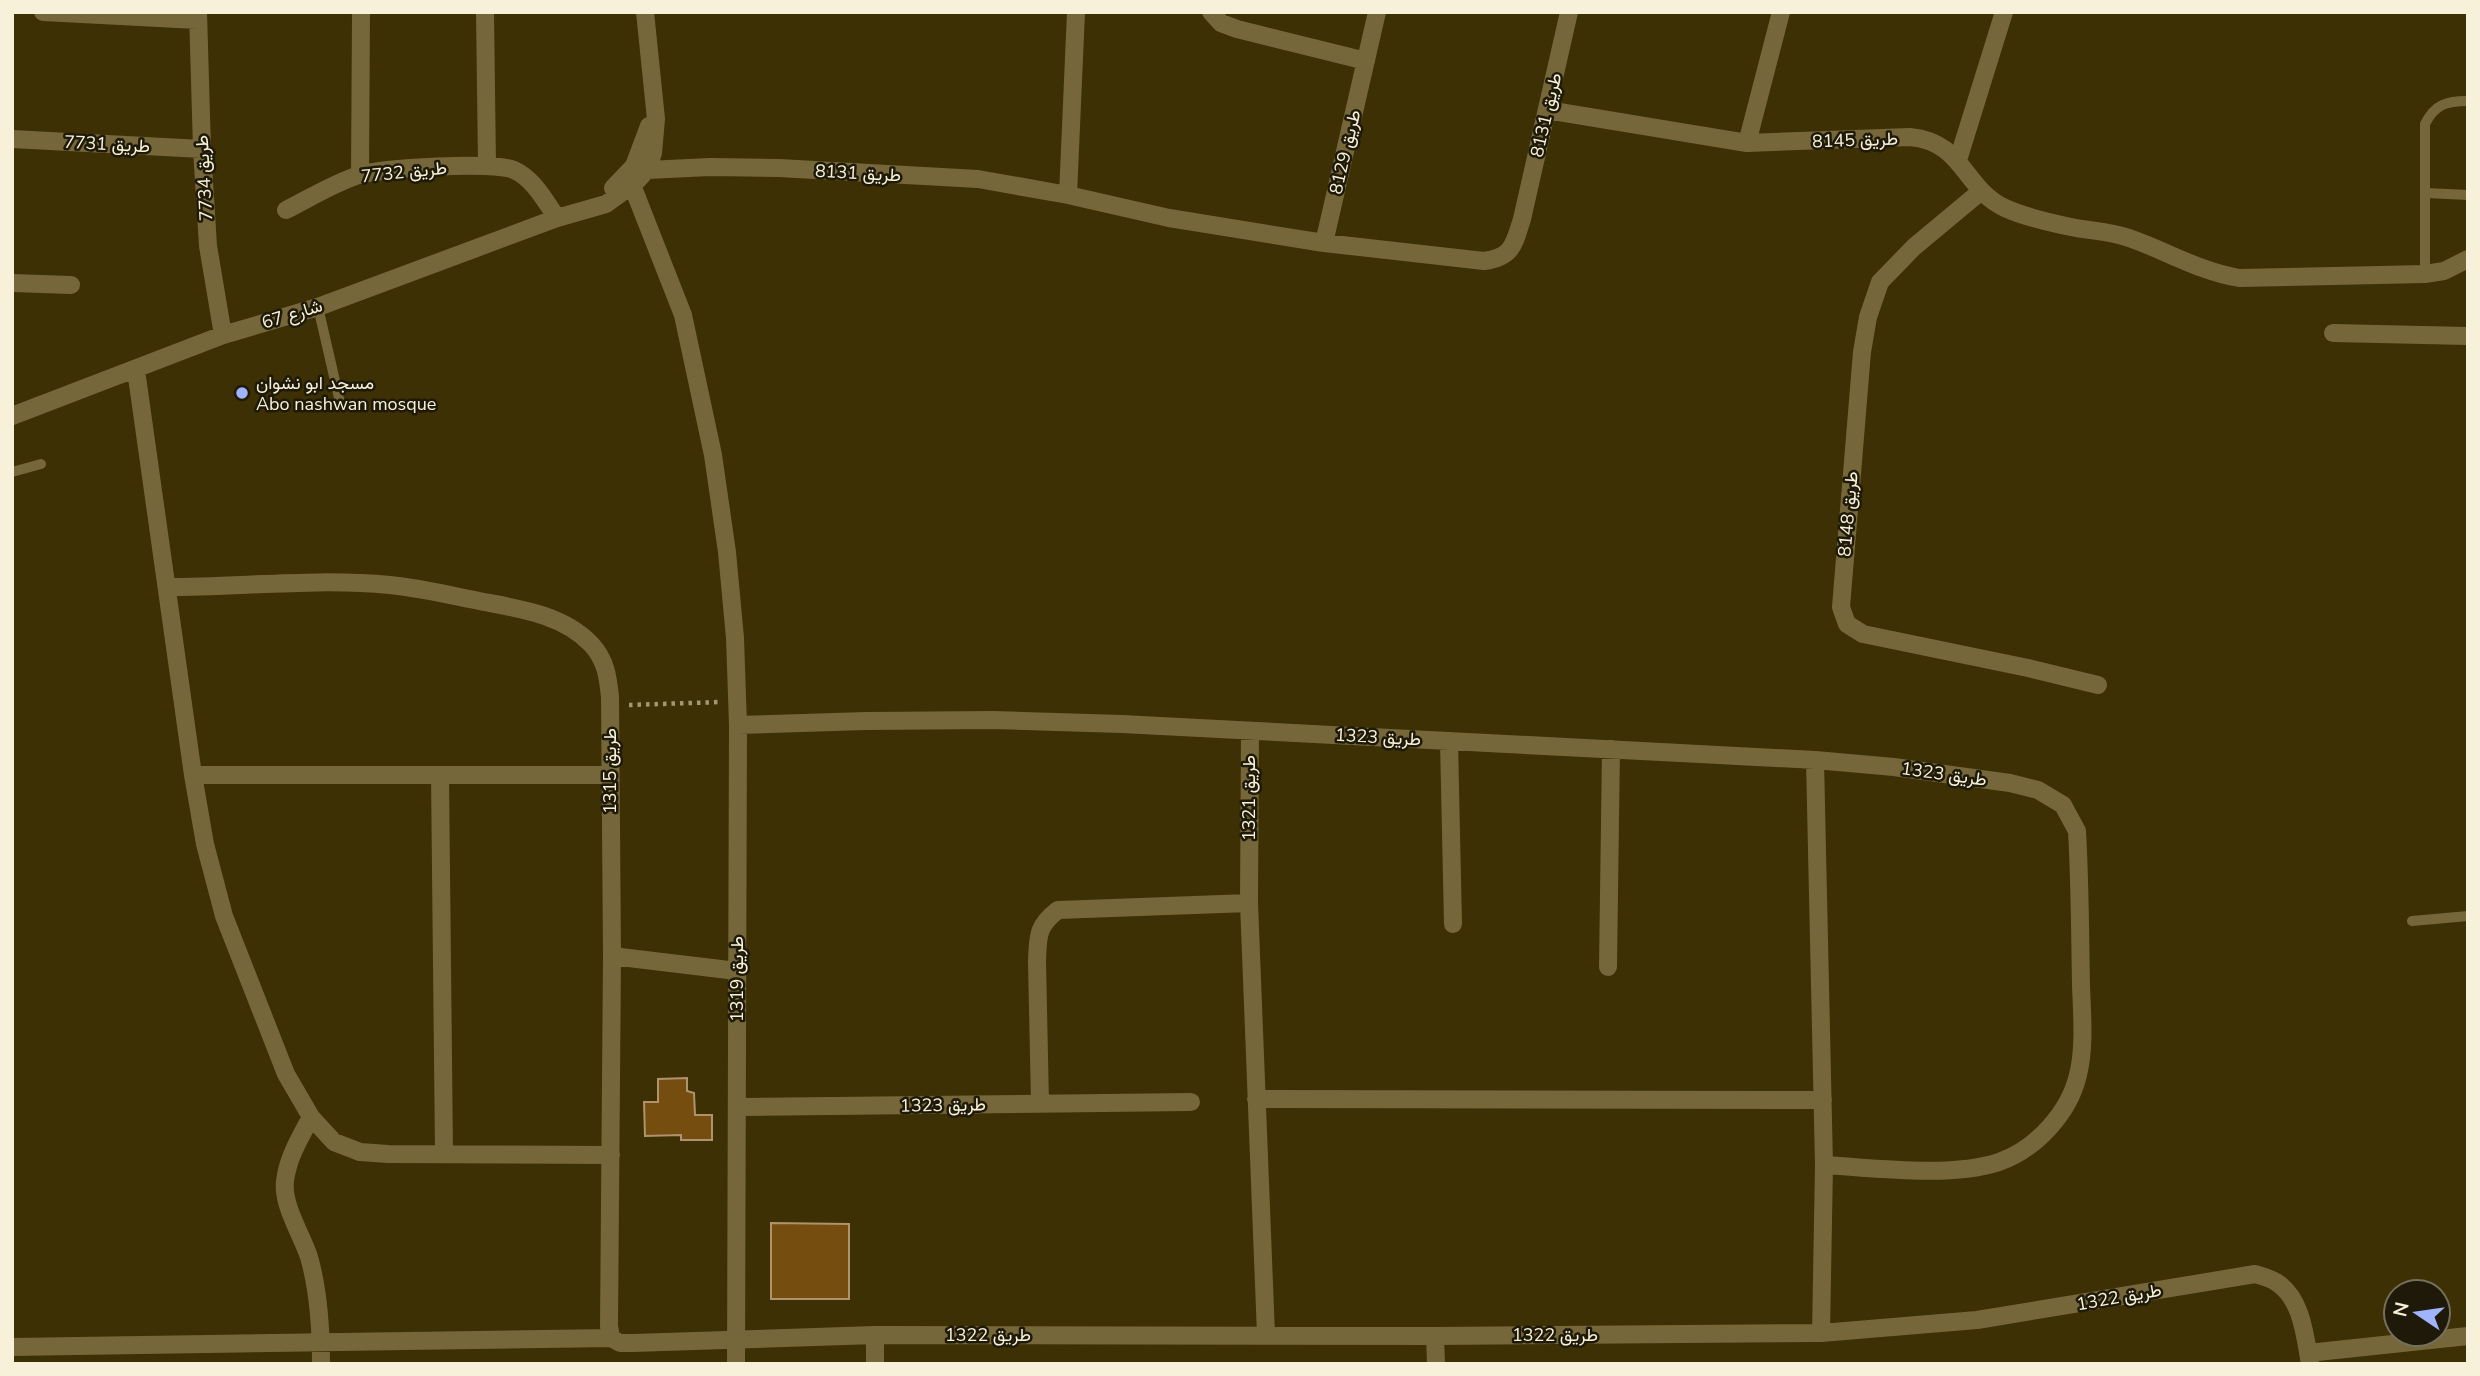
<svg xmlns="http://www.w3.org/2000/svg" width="2480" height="1376" font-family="'Nunito Sans',Vazirmatn,sans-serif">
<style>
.building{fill:#744d0f;stroke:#af926e;stroke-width:2}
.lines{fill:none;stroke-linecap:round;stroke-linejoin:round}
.path{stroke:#a09776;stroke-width:4.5;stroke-dasharray:3.5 5;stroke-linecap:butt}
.lane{stroke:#756739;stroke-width:10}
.street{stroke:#756739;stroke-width:18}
.poi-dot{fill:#a0b3fd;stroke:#1e1908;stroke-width:2.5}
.labels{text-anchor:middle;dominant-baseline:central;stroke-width:5;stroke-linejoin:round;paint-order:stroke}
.street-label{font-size:18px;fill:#f7f1da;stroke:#1e1908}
.poi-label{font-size:18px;fill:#f7f1da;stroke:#1e1908;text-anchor:start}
</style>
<rect width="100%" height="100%" fill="#3c3004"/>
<path class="building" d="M687,1078V1091L694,1093L695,1115H712V1140H681V1135L645,1136L644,1102H658V1079Z
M771,1223L849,1224V1299H771Z"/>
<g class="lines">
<path class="path" d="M629,705L721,702"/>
<path class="lane" d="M2426,193L2468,195
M2425,274V124C2435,104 2447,101 2468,101
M318,307L339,398
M12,472L41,464
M2412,921L2468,916"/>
<path class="street" d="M43,12L197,20
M198,12L202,149L208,246L223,335
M485,12L487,165
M1211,12L1221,23L1237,29L1366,61
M1547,110L1747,143L1910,137C1964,142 1963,188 2005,208C2022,216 2052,223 2071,227C2090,231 2110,231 2129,238C2167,251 2198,271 2239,278L2425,274L2444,271L2468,259
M12,139L202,149
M1747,143L1781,12
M1958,160L2004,12
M647,170L710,167L779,168L978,179L1068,195L1169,218L1324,243L1484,261C1513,257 1514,244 1522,219L1569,12
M360,175L361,12
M632,185L683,315L713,455L727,552L735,638L738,725L736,1364
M613,188L634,166L649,126
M1980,192L1914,247L1880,282L1868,317L1862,352L1841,607L1847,624L1863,634L2028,668L2098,685
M1068,195L1076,12
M286,210C310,198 334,183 359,175C382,168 494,161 514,170C534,179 545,201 557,218
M1324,243L1377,12
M12,283L71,285
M2333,333L2468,336
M136,370L193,775L205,844L224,916L286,1074L311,1117L334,1142L360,1152L388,1154L611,1155
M12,416L223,335L318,307L557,218L606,204L635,183L647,170L653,153L656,119L645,12
M167,587C241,587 316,578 390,585C421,588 453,596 484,602C521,609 563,615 591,644C606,660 608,677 610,697L612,956L609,1326L611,1338
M738,725L866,721L994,720L1122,724L1815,760L1894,767L2010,783L2038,790L2063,805L2077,831C2080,882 2080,934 2081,985C2082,1014 2085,1047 2078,1075C2069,1113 2036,1149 1999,1162C1951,1178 1875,1168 1824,1165
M1250,731L1249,903L1266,1335
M1449,741L1453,924
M1815,760L1824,1165L1821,1333
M193,775H610
M440,775L444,1153
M612,956L737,971
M1608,967L1611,749
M1256,1099L1823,1100
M1040,1103L1037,961C1038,936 1037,926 1058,910L1249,903
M737,1107L1191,1102
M311,1117C300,1138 288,1157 285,1181C282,1205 302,1235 309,1257C319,1292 321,1328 321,1364
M875,1335V1364
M1435,1336L1436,1364
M12,1347L611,1338L620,1343H633L875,1335L1435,1336L1821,1333L1977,1320L2255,1274C2261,1276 2270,1278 2276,1282C2302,1298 2305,1336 2310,1364
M2308,1353L2468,1336"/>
</g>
<circle class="poi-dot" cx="242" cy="393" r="7"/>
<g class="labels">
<g class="street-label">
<text transform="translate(1546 115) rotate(-77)">طريق 8131</text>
<text transform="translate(1855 140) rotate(-2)">طريق 8145</text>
<text transform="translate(107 144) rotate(3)">طريق 7731</text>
<text transform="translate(1345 152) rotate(-77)">طريق 8129</text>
<text transform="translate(404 172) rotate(-6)">طريق 7732</text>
<text transform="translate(858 173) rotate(3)">طريق 8131</text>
<text transform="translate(204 178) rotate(-93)">طريق 7734</text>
<text transform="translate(292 314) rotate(-17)">شارع 67</text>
<text transform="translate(1848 514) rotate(-85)">طريق 8148</text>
<text transform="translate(1378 737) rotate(3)">طريق 1323</text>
<text transform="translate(610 771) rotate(-90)">طريق 1315</text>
<text transform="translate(1944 774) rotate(8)">طريق 1323</text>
<text transform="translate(1249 798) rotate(-90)">طريق 1321</text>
<text transform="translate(737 979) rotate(-90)">طريق 1319</text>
<text transform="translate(943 1105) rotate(-1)">طريق 1323</text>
<text transform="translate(2119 1297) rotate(-10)">طريق 1322</text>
<text x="988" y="1335">طريق 1322</text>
<text x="1555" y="1335">طريق 1322</text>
</g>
<g class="poi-label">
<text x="256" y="383">مسجد ابو نشوان<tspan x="256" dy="21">Abo nashwan mosque</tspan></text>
</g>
</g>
<rect width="2480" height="1376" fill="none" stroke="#f7f1da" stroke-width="28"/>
<g transform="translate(2417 1313) rotate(283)"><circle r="33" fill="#1e1908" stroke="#756f5c" stroke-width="2"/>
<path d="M0-5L12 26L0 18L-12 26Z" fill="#a0b3fd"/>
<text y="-10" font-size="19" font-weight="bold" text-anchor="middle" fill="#f7f1da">N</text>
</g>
</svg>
